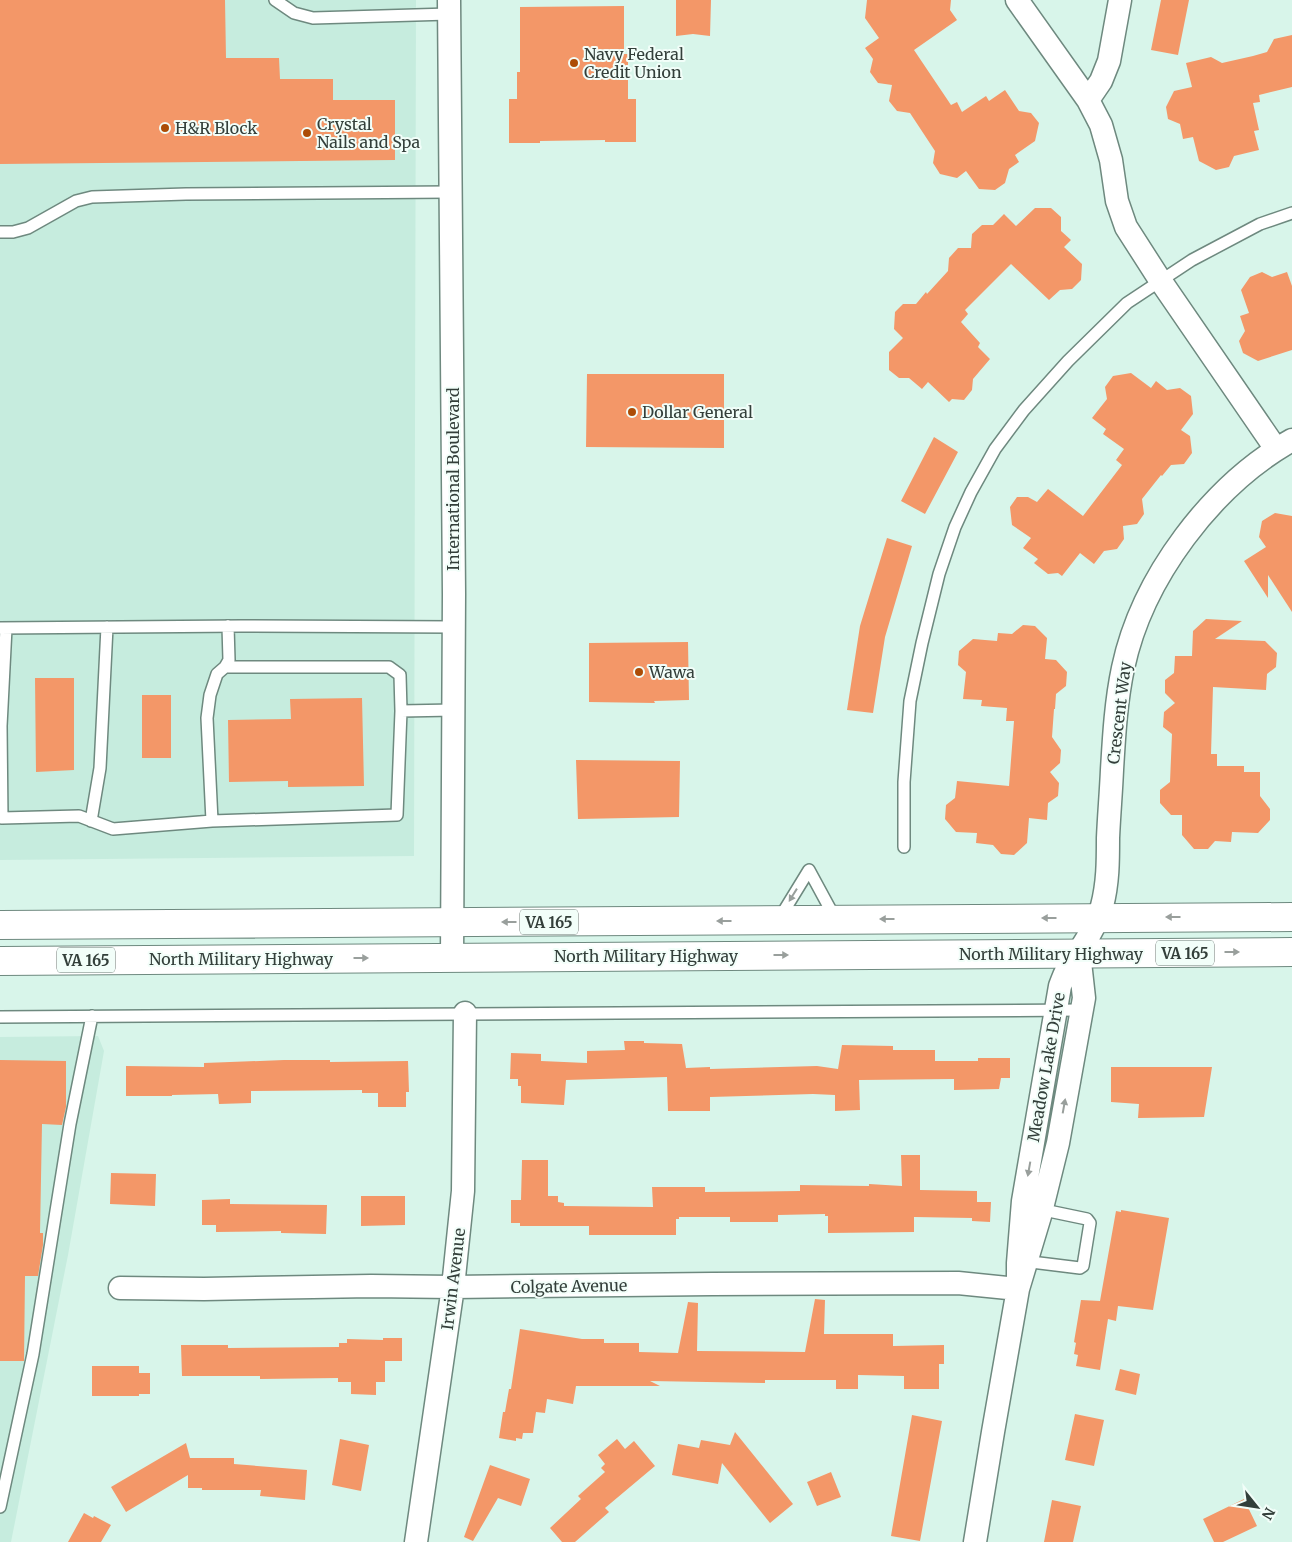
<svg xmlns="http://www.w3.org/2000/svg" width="1292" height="1542" font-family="Merriweather,serif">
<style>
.built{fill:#c6ecde}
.building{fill:#f39768}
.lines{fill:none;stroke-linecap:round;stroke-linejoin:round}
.service-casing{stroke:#6e897f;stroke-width:14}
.minor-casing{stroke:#6e897f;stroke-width:25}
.primary-casing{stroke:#6e897f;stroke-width:30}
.service{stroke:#fff;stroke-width:11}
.minor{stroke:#fff;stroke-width:22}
.primary{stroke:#fff;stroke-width:28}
.oneway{fill:#999f9c}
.poi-dot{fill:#ac4c06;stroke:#f2fef9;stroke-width:2}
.labels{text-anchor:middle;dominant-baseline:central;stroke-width:4;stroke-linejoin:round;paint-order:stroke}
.shield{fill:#f2fef9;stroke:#6c7873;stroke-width:1}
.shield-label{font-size:15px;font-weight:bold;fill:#333f3a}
.poi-label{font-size:16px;fill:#333f3a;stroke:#f2fef9;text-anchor:start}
.street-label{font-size:16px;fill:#333f3a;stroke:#f2fef9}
</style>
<rect width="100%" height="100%" fill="#d8f5ea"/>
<path class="built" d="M0,0H416L414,856L0,860Z
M98,1036L104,1051L68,1255L11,1542H0V1037Z"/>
<path class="building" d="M0,0H225L226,58H279L280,79H333V100H395V160L0,164Z
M676,0H711L710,36L693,34L676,36Z
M867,0H951L950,10L957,20L914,50L951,105L957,102L962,112L986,96L989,101L1005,90L1019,111L1031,113L1039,123L1035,141L1015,155L1019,162L1009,169L1005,183L995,190L979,189L966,171L957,178L940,174L933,163L935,151L910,113L897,111L889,101L892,85L878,83L870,72L873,59L865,48L879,38L865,18Z
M1161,0H1189L1178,55L1151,50Z
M624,6V54H628V99H636V142H605V140L540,141V143H509V99H517V72H520V7Z
M1292,35V87L1259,95L1260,102L1253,103L1259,130L1254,131L1259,150L1234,156L1229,167L1216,170L1199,161L1193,137L1183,139L1180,124L1168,119L1166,107L1174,91L1192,87L1186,63L1211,57L1222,63L1253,56L1267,52L1274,39Z
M1035,208H1051L1061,217V231L1071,240L1064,247L1082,264L1081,280L1072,289L1060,290L1049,300L1011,264L965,310L968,314L961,322L980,343L978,347L990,359L973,379L972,390L964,400L952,399L949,402L928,382L922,389L909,378H899L889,370V352L903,338L894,329L895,312L903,304H916L926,292L927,294L948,271L949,258L958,248H971L972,234L982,225H993L1004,214L1016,226Z
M1262,272L1272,277L1287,272L1292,286V350L1258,361L1243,353L1239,341L1245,331L1240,316L1249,313L1241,290L1250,277Z
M1131,373L1151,388L1156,381L1167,390L1180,388L1191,396L1193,414L1181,430L1190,436L1192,453L1184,464L1171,465L1162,476L1161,475L1142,499L1144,514L1137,524L1123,526L1124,539L1117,549L1104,551L1094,564L1080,553L1062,576L1058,573L1048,574L1034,563L1038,559L1023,548L1031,538L1012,525L1010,507L1017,497H1028L1037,502L1048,489L1083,516L1122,465L1116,460L1124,449L1103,434L1106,429L1092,418L1107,399L1105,387L1113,376Z
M587,374H724V448L586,447Z
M934,437L958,452L925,514L901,501Z
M1275,513L1292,516V612L1268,575V598L1244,561L1266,547L1259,537L1262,521Z
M887,538L912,546L885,637L873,713L847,710L860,626Z
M1206,619L1242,621L1215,639L1265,641L1277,653L1276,667L1267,674L1266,690L1213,687L1211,754H1217V766H1244V772H1260V796L1270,809V820L1258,833L1232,832L1231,842L1215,841L1208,849H1194L1182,835V815H1171L1160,803V790L1170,782L1172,734L1163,727L1164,712L1175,703L1165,693V680L1174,673L1175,656H1192L1193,631Z
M1023,625L1035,626L1047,638L1045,659L1056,660L1067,672L1066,686L1056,694L1055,709H1054L1052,737L1061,750L1060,763L1050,772L1059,783L1058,796L1048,803L1047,820L1029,818L1027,843L1014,855L1001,854L993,845L976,843L977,833L956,832L945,819L946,805L955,798L957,781L1009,786L1014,721H1006L1007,708L981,706L982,700L963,699L966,672L958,665L959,651L973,639L997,641L998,633L1012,634Z
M688,642L689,700L654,701L655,703L589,702V643Z
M35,678H74V770L36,772Z
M142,695H171V758H142Z
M362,698L364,786L288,787V781L229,782L228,720L291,719L290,699Z
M576,760L680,761L679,817L578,819Z
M624,1041H644V1043L682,1044L686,1068L710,1067V1069L817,1066L838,1069L842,1045L893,1046V1050H935V1061H978V1058H1010V1078H1001L999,1089L954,1090V1079L859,1080L860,1110L835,1111V1095L813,1094L710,1097V1111H668L667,1077L566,1080L564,1105L521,1103V1086H518V1079H510L511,1053L541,1054V1061L587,1063V1051L625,1050Z
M0,1060L66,1061V1107L62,1125L42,1124L40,1233H43V1245L38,1276H25L24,1361H0Z
M284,1060H330V1062L408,1061L409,1092H406V1107H378V1093H362V1090L251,1091V1103L219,1104L218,1094L172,1095V1096H126V1066L204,1067V1063Z
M1111,1067H1212L1204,1117L1138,1118L1139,1104L1111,1102Z
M901,1155H920V1190L977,1191V1202H991L990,1222L972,1221V1218L914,1217V1232L828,1233V1216H825V1214L778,1215V1222H730V1217H679V1219H676V1235H589V1226H520V1223H511V1200H521L522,1160H548V1196H558V1202L564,1203V1206L653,1207L652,1187H705V1192L800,1191V1185L869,1186V1184L902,1186Z
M111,1173L156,1174L155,1206L110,1204Z
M361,1196H405V1225L361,1226Z
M230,1199V1204L327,1205L326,1234L281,1233V1231L216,1232V1225H202V1200Z
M1121,1210L1169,1218L1153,1310L1118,1306L1116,1321L1108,1319L1100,1370L1076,1366L1078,1355L1074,1354L1076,1343L1074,1342L1081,1300L1100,1301L1116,1211L1121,1212Z
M815,1299L825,1300L824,1334H893V1346L944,1345V1364H939V1389H904V1376L858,1375V1389H836V1380H765V1383L650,1381L660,1386H576L573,1404L547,1399L545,1413L536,1412L533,1433H523L522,1439L516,1438V1441L499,1438L503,1412H505L509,1389H511L520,1329L582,1339H604V1343H639V1352L678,1353L688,1302L698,1303L697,1351L805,1352Z
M383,1338H402V1361H385V1382H376V1395L351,1394V1382H338V1378L260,1379V1376H182L181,1345H228V1348L339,1347V1343H347V1339L383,1340Z
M92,1366H139V1373H150V1394H139V1396H92Z
M1120,1369L1140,1374L1136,1395L1115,1390Z
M1075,1414L1104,1420L1094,1466L1065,1460Z
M912,1415L942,1421L920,1541L891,1536Z
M735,1432L793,1504L770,1523L722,1463L718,1484L672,1475L678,1444L699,1448L701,1440L730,1445Z
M340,1439L369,1445L361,1491L332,1485Z
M617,1439L625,1449L634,1441L655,1466L605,1508L609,1512L575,1542H562L550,1528L581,1499L578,1496L605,1472L601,1468L605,1464L598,1455Z
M186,1443L190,1458H234V1464L307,1470L305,1500L260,1496L261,1490H202V1488H188V1475L126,1512L111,1487Z
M490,1465L530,1479L521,1506L498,1498L473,1541L464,1537Z
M831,1472L841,1497L817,1506L807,1482Z
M1244,1499L1257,1526L1223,1542H1214L1203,1519Z
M1052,1500L1081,1506L1073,1542H1044Z
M84,1513L93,1518L94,1516L111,1525L101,1542H68Z"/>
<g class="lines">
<g class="service-casing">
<path id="service" d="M275,0L294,13L313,18L449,14
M0,232H13L28,228L76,201L92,197L186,194L450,192
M228,626L229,660L225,667L217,674L210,695L207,718L212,821L397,815L401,711L454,710
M0,628L241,626L454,627
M225,667H389L400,675L401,711
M0,726H1L2,818L79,816L113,829L212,821
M1,726L6,628
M91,821L100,768L107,627
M904,847V782L910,701L922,643L939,574L955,527L971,492L995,449L1024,410L1068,361L1127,303L1192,260L1260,224L1292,213
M779,919L809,870L835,918
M0,1017L1082,1010
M1023,1261L1080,1268L1083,1266L1090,1223L1087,1219L1039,1209
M0,1507L33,1354L70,1124L92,1016"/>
</g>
<g class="minor-casing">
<path id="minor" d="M449,0L454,594L452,958
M1017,0L1088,100L1101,125L1111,160L1117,201L1126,227L1160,280L1276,449
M1088,100L1101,81L1109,61L1120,0
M120,1288L204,1289L371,1286L453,1287L712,1284L958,1283L1018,1289
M1018,1289V1263L1023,1201L1060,986C1063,979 1065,971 1070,965C1082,947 1096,927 1102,906C1108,883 1108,861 1108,838C1109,815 1111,793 1112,770C1114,736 1116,701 1123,668C1142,578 1212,485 1292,440
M416,1542L453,1287L463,1191L465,1013
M975,1542L993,1432L1018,1289L1040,1216L1058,1143L1084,998L1079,953"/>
</g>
<g class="primary-casing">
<path id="primary" d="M0,925L1292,917
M0,961L1292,952"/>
</g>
<use href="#service" class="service"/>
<use href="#minor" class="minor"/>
<use href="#primary" class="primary"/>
</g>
<defs><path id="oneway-solid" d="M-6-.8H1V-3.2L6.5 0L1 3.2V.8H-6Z" transform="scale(1.25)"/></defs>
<g class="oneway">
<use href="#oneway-solid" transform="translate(793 895) rotate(122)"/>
<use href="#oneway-solid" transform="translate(1173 917) rotate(180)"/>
<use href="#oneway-solid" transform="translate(1049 918) rotate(180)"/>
<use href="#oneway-solid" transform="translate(887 919) rotate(180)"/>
<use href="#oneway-solid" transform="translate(724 921) rotate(180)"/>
<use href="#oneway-solid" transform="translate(509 922) rotate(180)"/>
<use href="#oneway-solid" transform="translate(1232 952)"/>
<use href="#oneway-solid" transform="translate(781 955)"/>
<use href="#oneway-solid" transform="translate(361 958)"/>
<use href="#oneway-solid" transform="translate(1064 1106) rotate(-80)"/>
<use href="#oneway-solid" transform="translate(1029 1169) rotate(100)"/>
</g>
<g class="poi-dot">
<circle cx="574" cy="63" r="5"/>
<circle cx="165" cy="128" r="5"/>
<circle cx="307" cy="133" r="5"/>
<circle cx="632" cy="412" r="5"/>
<circle cx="639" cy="672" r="5"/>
</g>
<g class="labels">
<g class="shield">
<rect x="520" y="909.5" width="58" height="25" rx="4"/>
<rect x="1156" y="940.5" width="58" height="25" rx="4"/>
<rect x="57" y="947.5" width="58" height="25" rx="4"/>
</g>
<g class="shield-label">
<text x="549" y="922">VA 165</text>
<text x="1185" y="953">VA 165</text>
<text x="86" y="960">VA 165</text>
</g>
<g class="poi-label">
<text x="584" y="54">Navy Federal<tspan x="584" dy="18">Credit Union</tspan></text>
<text x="317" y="124">Crystal<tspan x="317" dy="18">Nails and Spa</tspan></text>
<text x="175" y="128">H&amp;R Block</text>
<text x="642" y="412">Dollar General</text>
<text x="649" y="672">Wawa</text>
</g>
<g class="street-label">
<text transform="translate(453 479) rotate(-90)">International Boulevard</text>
<text transform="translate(1119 713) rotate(-83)">Crescent Way</text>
<text x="1051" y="954">North Military Highway</text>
<text x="646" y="956">North Military Highway</text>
<text x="241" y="959">North Military Highway</text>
<text transform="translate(1046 1067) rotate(-80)">Meadow Lake Drive</text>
<text transform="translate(453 1279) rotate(-83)">Irwin Avenue</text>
<text transform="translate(569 1286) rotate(-1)">Colgate Avenue</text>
</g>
</g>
<g transform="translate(1257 1507) rotate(120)" stroke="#f2fef9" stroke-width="4" paint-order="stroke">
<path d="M0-4L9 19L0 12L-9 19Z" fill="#333f3a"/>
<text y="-8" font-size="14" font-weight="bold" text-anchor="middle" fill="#333f3a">N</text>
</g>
</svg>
